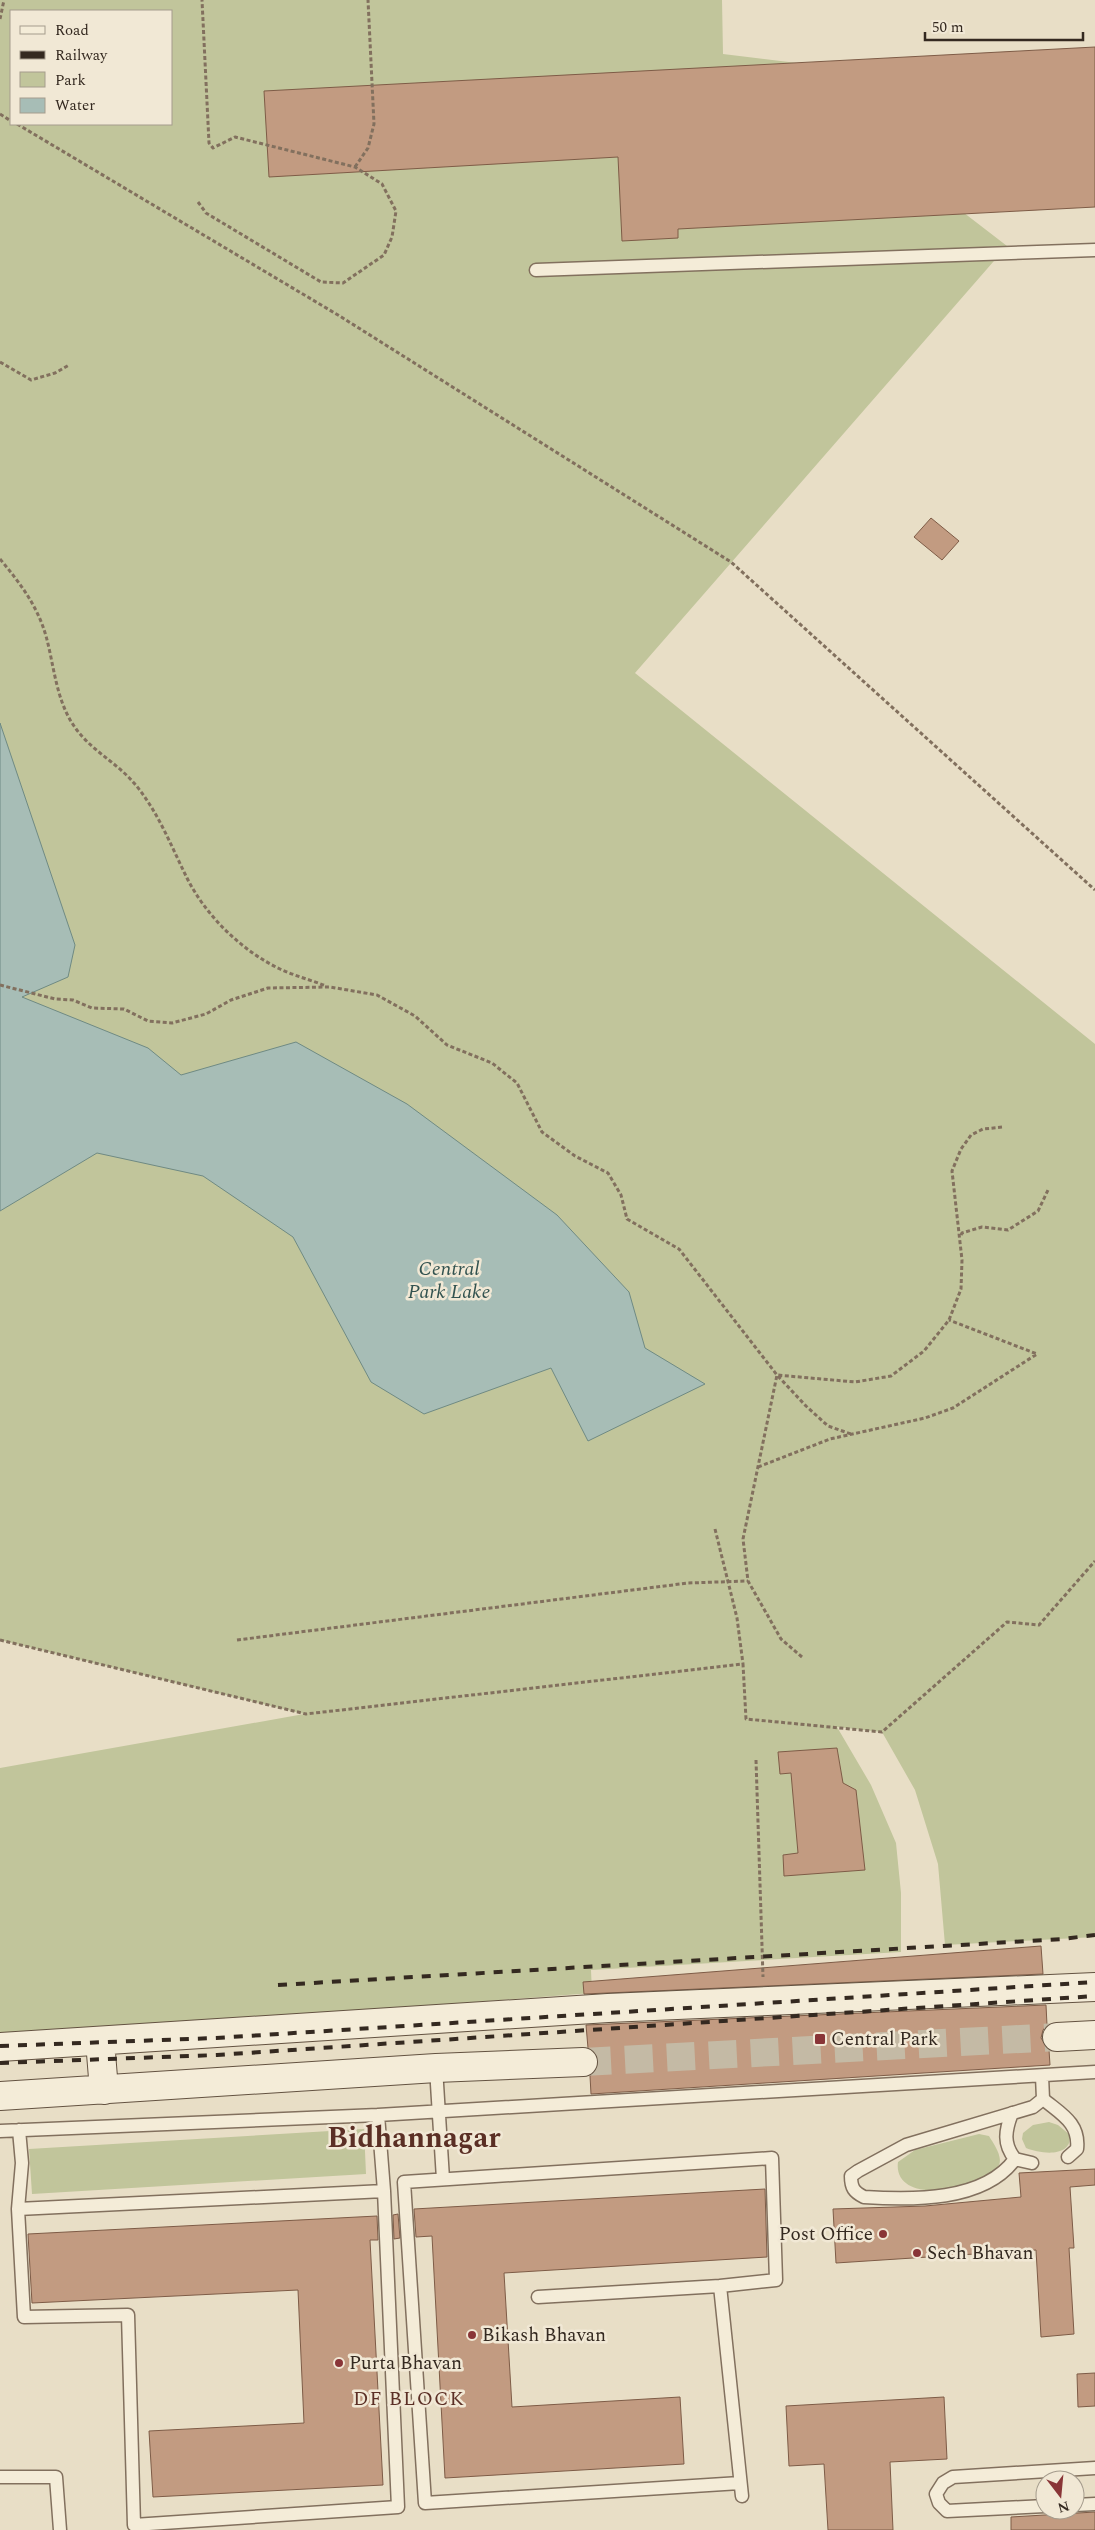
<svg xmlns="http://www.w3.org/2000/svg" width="1095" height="2530" font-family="Spectral,serif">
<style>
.green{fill:#c1c59b;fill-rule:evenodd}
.water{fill:#a7bdb6;stroke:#6f8a83}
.building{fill:#c29b81;stroke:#7e5c47}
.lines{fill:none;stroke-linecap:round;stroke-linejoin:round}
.secondary-tunnel{stroke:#c4baa5;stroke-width:28;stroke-dasharray:28 14;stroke-linecap:butt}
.lane-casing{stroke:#82705e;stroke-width:15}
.secondary-casing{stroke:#635241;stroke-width:30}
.path{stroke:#82705e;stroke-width:3;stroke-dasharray:4 2.5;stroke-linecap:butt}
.lane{stroke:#f4ecd8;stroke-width:12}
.secondary{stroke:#f4ecd8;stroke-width:28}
.rail{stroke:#342920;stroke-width:4;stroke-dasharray:9 9;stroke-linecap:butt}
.poi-dot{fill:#893537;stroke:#f1e8d5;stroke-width:2}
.labels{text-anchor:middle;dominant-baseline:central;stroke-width:5;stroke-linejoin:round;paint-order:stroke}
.poi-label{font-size:19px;fill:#342920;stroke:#f1e8d5;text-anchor:start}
.water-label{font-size:20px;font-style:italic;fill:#31524f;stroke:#f1e8d5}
.neighbourhood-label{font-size:20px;letter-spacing:1px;fill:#5b2f25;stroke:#f1e8d5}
.town-label{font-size:29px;font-weight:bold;fill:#5b2f25;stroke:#f1e8d5}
</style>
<rect width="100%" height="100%" fill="#e8dec6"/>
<path class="green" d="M0,0H722L723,54L871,72L881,149L1007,246L635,673L1095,1044V1937L945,1945L938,1864L915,1790L882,1732L837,1727L871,1785L896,1843L901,1893V1952L591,1970L592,1993L0,2039V1768L304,1714L0,1640ZM11,11H171V124H11Z
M1049,2122L1058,2125L1070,2135C1072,2158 1041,2154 1026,2148L1022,2139L1023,2133L1033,2125Z
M364,2129L366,2174L32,2194L29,2149Z
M979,2134L989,2136C993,2143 1003,2156 999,2165C983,2192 892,2207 898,2162L915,2150Z"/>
<path class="water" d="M0,723L75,945L68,977L22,997L148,1048L181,1075L296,1042L407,1104L557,1215L629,1292L645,1348L705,1384L588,1441L551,1368L424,1414L371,1382L293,1237L203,1176L97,1153L0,1211Z"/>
<path class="building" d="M1095,47V207L678,229V238L622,241L618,157L269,177L264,91Z
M931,518L959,541L942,560L914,537Z
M837,1748L843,1783L856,1790L865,1870L784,1876L783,1855L798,1853L791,1773L780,1774L778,1752Z
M1041,1946L1043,1974L584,1994L583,1982Z
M1046,2005L1047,2025L1043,2030L1041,2038L1049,2050L1050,2065L591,2094L590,2076L597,2070L599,2061L596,2053L588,2048L586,2025Z
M1095,2169V2185L1070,2187L1074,2248H1069L1074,2334L1041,2337L1036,2250L836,2263L833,2209L925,2206L1021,2197L1019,2173Z
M765,2189L767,2257L504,2273L512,2407L680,2397L684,2464L445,2478L432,2236L416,2237L414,2209Z
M398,2214L400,2238L394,2239L393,2215Z
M377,2216L378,2240H370L383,2485L153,2497L149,2431L304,2423L298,2290L32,2303L28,2234Z
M1095,2373V2406L1078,2407L1077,2374Z
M944,2397L947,2459L890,2462L893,2530H828L824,2464L789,2466L786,2406Z
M1095,2512V2530H1011V2517Z"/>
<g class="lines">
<path class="secondary-tunnel" d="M583,2062L1057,2037"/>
<g class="lane-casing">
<path id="lane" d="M536,270L1095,250
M436,2068L443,2179
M1043,2099C1061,2114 1080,2123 1077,2149L1068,2157
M1012,2113C1005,2131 1003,2144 1015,2159
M19,2130L22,2163L18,2209L24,2317L128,2315L134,2525L398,2507L384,2191L378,2115
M0,2131L378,2115L1095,2072
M1032,2163L1015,2159C984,2202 911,2200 864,2197C854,2192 851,2188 851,2176L858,2171L906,2145L1033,2107L1043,2099L1042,2076
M18,2209L384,2191
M720,2286L776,2280L772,2158L404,2182L425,2503L740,2483
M538,2297L720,2286L742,2496
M0,2477H56L60,2530
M1075,2505L1095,2504
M1045,2506L947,2511L939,2503L936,2494L943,2483L953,2477L1095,2468"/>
</g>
<g class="secondary-casing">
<path id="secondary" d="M1057,2037L1095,2035
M100,2041L104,2090
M0,2047L608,2008L1095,1987
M0,2096L436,2068L583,2062"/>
</g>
<path class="path" d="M0,19L4,0
M0,114L11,121
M17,124L338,315L731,562L1095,890
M355,167L368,148L374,124L368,0
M198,202L206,213L321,282L343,283L384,255L392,237L396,211L382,184L355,167L235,137L213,148L209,143L202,0
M0,362L31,380L55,373L69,365
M0,559C20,583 37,605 46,636C54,665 56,700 74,726C89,749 116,762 134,783C158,811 171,846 187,878C206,916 242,951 280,969C295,976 311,980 326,986
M0,985L55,999L73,1000L92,1008L124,1009L148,1021L172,1023L206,1014L231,1000L268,988L330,987L377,995L415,1016L447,1045L492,1063L517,1083L542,1132L575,1156L608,1173L621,1195L627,1219L679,1249L777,1375L806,1406L828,1426L851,1434
M961,1235L962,1233L982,1227L1008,1230L1038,1211L1048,1190
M758,1467L830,1439L925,1418L953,1408L1037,1354L949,1320
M715,1529L737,1618L743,1664
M0,1640L306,1714L743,1664L746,1719L882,1732L1007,1622L1039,1625L1095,1561
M237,1640L688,1583L748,1581
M802,1657L781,1639L748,1581L743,1539L777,1375L855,1382L891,1376L924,1351L949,1320L961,1289L962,1260L952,1171L961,1149L971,1135L983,1129L1003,1127
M756,1760L763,1977"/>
<use href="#lane" class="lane"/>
<use href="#secondary" class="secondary"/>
<path class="rail" d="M278,1985L1062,1939L1095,1935
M0,2046L216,2038L1095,1982
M0,2063L217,2055L1095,1996"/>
</g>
<g class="poi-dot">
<rect x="814" y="2033" width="12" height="12" rx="2.5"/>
<circle cx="883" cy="2234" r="5"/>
<circle cx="917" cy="2253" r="5"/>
<circle cx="472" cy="2335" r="5"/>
<circle cx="339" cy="2363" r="5"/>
</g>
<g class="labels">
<g class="poi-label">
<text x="831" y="2039">Central Park</text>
<text x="873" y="2234" text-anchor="end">Post Office</text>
<text x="927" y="2253">Sech Bhavan</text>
<text x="482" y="2335">Bikash Bhavan</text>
<text x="349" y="2363">Purta Bhavan</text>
</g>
<g class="water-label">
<text x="449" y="1269">Central<tspan x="449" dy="23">Park Lake</tspan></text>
</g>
<g class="neighbourhood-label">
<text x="409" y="2399">DF BLOCK</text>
</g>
<g class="town-label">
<text x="414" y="2138">Bidhannagar</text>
</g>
</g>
<rect x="10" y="10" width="162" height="115" fill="#f1e8d5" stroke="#a59c8d"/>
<rect x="20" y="26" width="25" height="8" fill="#f4ecd8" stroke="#a59c8d"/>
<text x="55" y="35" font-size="15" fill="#342920">Road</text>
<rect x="20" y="51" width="25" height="8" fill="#342920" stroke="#a59c8d"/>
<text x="55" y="60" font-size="15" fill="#342920">Railway</text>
<rect x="20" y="72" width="25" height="15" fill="#c1c59b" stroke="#a59c8d"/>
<text x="55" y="85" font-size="15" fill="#342920">Park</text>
<rect x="20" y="98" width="25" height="15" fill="#a7bdb6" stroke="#a59c8d"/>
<text x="55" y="110" font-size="15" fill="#342920">Water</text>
<g transform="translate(1060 2495) rotate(164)"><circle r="24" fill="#f1e8d5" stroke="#a59c8d"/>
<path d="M0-4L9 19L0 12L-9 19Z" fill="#893537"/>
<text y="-8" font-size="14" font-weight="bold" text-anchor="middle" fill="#342920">N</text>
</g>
<path d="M925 32v8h158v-8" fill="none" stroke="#342920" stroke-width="2.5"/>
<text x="932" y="32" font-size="15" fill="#342920" stroke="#f1e8d5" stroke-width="4" paint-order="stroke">50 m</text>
</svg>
